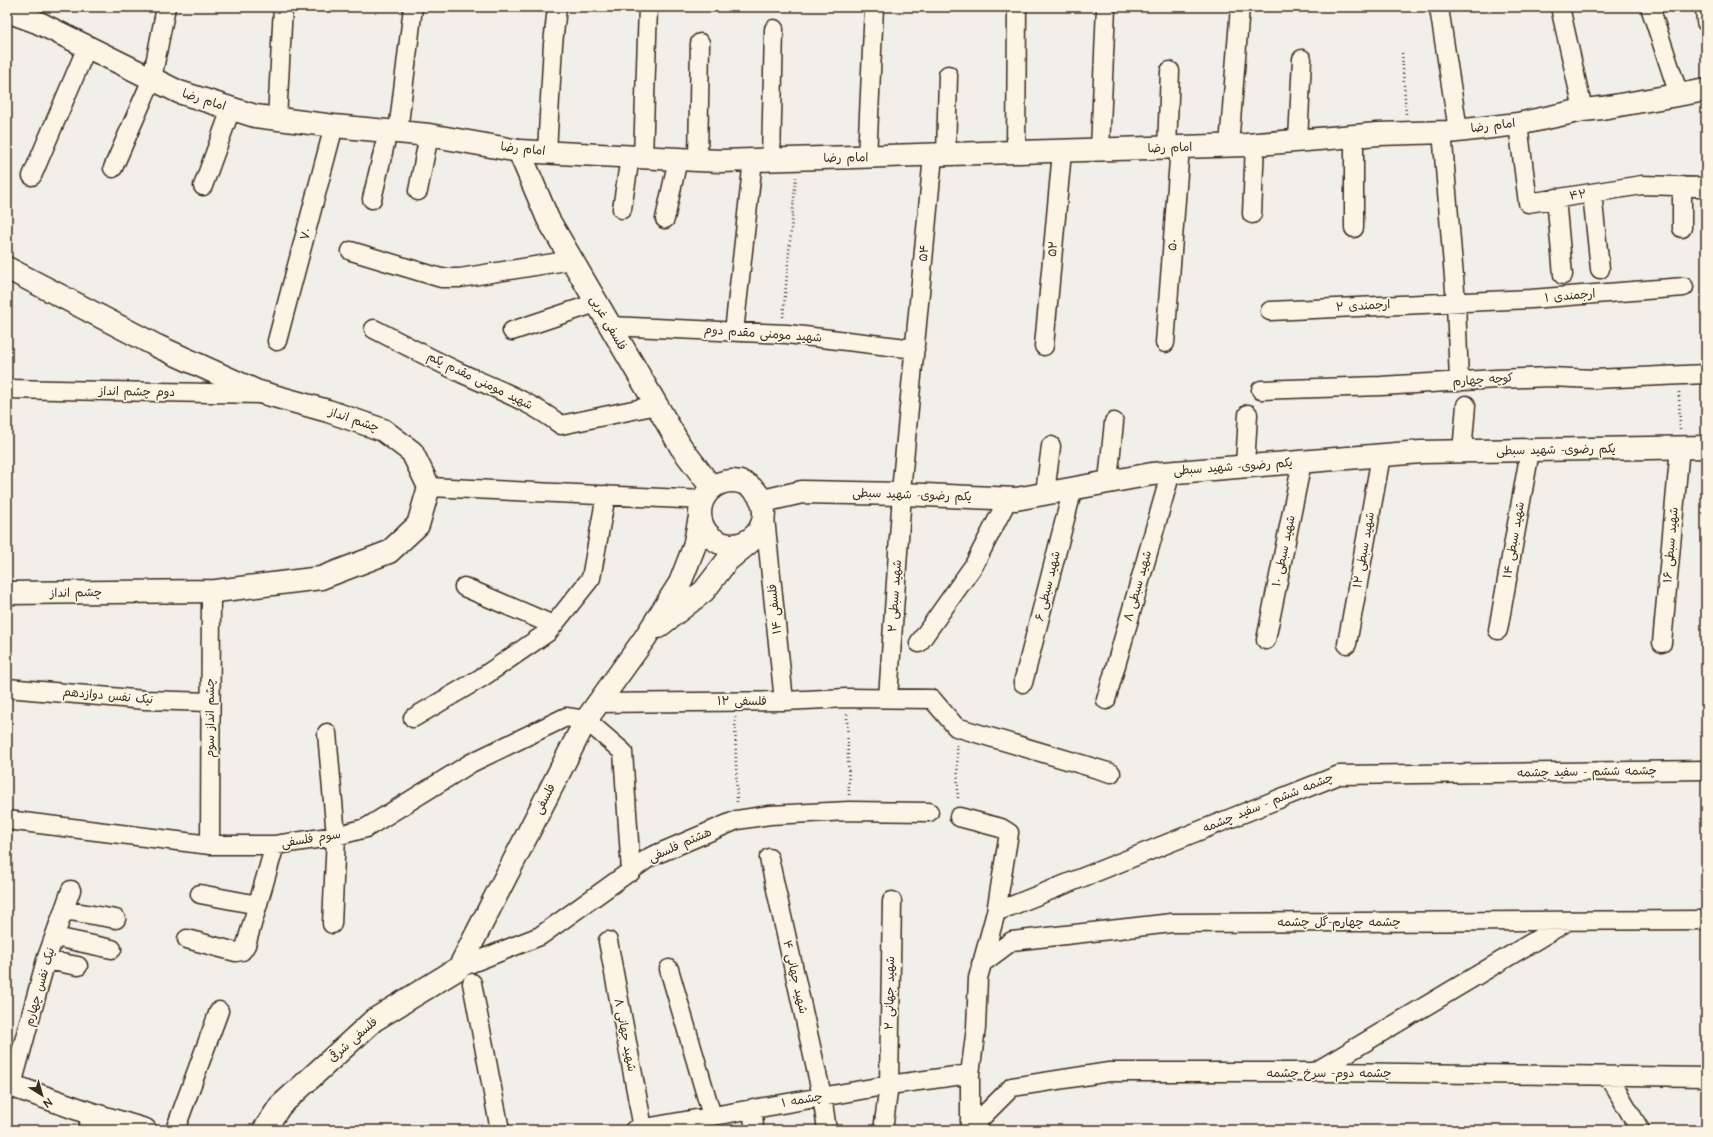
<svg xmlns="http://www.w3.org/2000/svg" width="1713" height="1137" font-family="'Architects Daughter','Playpen Sans Arabic',sans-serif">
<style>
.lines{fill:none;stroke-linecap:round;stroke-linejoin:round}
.minor-casing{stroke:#3b2a1e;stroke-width:21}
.tertiary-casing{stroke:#3b2a1e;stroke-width:25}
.secondary-casing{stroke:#3b2a1e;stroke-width:25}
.path{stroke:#3b2a1e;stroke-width:2.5;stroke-dasharray:1 3;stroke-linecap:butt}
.minor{stroke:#fcf5e5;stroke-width:18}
.tertiary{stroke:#fcf5e5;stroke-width:22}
.secondary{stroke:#fcf5e5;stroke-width:22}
.labels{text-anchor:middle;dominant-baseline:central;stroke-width:3.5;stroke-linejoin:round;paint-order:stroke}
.street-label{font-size:12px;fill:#3b2a1e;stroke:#fcf5e5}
</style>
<rect width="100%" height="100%" fill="#f1efea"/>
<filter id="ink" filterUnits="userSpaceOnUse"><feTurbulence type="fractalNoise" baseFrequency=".025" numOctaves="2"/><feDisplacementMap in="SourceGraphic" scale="8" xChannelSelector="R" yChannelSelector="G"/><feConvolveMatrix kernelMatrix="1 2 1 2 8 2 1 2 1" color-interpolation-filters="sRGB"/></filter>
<g filter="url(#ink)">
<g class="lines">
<g class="minor-casing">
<path id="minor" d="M1560,7L1583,110
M1650,7L1679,95
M1705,7L1706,22
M1439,8L1458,130
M277,119L283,7
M1518,124L1528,203L1642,185L1706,187
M1442,131L1456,302L1459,382
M398,132L413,7
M1298,141L1302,59
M1229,146L1240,7
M1167,148L1170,71
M1100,150L1106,7
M547,152L553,44L557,7
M1016,153L1017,7
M946,156L948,75
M643,157L648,7
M867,158L874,7
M698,160L700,43
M771,160L774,29
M113,168L152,79L166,7
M32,176L87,47
M203,186L231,109
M1682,186V228
M418,191L429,135
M1592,193L1600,269
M1556,198L1563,275
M372,199L388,131
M622,209L630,157
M1252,214L1255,144
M665,219L678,159
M1354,228V136
M351,251L441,278H460L572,260
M1270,311L1531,299L1684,287
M610,326L787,334L915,349
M374,329C403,344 432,359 461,373C496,389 530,401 561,425L657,405
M512,331L596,303
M734,332L753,160
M277,341L334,126
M1165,343L1180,147
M1044,346L1062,152
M7,389L260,394
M1261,390L1381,386L1496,379L1550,377L1594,379L1706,374
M1462,452L1466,405
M1245,466L1248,414
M902,481L933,156
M1108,481L1114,422
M429,487L704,500
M1045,493L1051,446
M765,518L784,701
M464,587L553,625
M1498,630L1530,451
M1266,640L1302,462
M919,643L974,565L1008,499
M1662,643L1680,447
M1347,644L1381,456
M1023,683L1073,488
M7,688L145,700L210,702
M888,698L902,494
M1106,700L1171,472
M596,703L784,701L847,698L932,699L956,727L1111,773
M413,718L481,678L548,632L591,578L606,495
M327,733L336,836L332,924
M959,817L1001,828L1009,833L996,912
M7,820L210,845H275L336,836L366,828L471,763L566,717L586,720L623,752L631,872
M210,845L211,591
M769,858L822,1096L827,1130
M200,894L258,905
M64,910L116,919
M55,937L112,949
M187,939L236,952L242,951L246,945L275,845
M608,941L643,1128
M46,960L78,966
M981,964L1012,941L1172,923L1706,920
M459,968L540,936L650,857L737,820L770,815L849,811L929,812
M669,969L712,1116
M472,983L500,1130
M1315,1072L1568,921
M1609,1077L1640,1130
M12,1085L46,960L71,890
M753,1108L754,1130
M970,1129L1012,1087L1109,1072H1330L1706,1077
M87,1130L92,1114
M175,1130L219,1011
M634,1130L889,1085L970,1074
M883,1130L889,1085L892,901
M970,1130V1074L976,1028L978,978L996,912L1339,775L1706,770"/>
</g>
<g class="tertiary-casing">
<path id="tertiary" d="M519,151L548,219L681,447L712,488
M7,268L157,346L256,391L328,411L383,430L412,452L429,487L418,525L389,552L321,578L216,591L7,593
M700 513a32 32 0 1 1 64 0a32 32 0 1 1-64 0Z
M763,501L802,492L902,494L1016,499L1152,474L1421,452L1706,447
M658,627L704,591L727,561L751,541
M7,1084L92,1114L145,1130
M264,1130L280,1106L374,1020L459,968L586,720L645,638L680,583L694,547L700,517"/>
</g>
<g class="secondary-casing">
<path id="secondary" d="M7,11L37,22L179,92L255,116L334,126L429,135L519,151L698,160L721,161L1246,145L1378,134L1448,132L1518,124L1583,110L1602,108L1706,90"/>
</g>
<path class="path" d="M1402,53L1406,114
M783,317L796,177
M1679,392L1680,429
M847,714L849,795
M735,717L737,804
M957,745L958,800"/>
<use href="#minor" class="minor"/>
<use href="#tertiary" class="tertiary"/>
<use href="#secondary" class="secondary"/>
</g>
</g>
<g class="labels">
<g class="street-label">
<text transform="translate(204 100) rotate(18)">امام رضا</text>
<text transform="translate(1493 126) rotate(-7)">امام رضا</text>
<text transform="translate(1170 148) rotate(-2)">امام رضا</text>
<text transform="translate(523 149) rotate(6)">امام رضا</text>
<text transform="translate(846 158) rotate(-1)">امام رضا</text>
<text transform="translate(1578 195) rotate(-9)">۴۲</text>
<text transform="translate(306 234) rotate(-75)">۷۰</text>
<text transform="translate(1173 245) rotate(-86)">۵۰</text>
<text transform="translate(1053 249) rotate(-84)">۵۲</text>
<text transform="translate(924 253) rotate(-85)">۵۴</text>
<text transform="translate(1570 296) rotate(-5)">۱ ارجمندی</text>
<text transform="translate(1363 306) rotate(-3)">۲ ارجمندی</text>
<text transform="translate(608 323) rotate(60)">فلسفی غربی</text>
<text transform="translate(763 334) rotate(4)">شهید مومنی مقدم دوم</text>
<text transform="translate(1483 380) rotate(-4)">کوچه چهارم</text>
<text transform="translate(480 381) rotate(26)">شهید مومنی مقدم یکم</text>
<text transform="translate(137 392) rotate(1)">دوم چشم انداز</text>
<text transform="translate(354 420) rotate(19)">چشم انداز</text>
<text transform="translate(1556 450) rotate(-1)">یکم رضوی- شهید سبطی</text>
<text transform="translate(1233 467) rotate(-4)">یکم رضوی- شهید سبطی</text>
<text transform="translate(912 495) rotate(2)">یکم رضوی- شهید سبطی</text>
<text transform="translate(1514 540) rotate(-80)">شهید سبطی ۱۴</text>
<text transform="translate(1671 545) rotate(-85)">شهید سبطی ۱۶</text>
<text transform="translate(1364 550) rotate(-80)">۱۲ شهید سبطی</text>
<text transform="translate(1284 551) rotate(-78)">۱۰ شهید سبطی</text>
<text transform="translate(1048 586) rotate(-76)">۶ شهید سبطی</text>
<text transform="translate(1138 586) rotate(-74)">۸ شهید سبطی</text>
<text transform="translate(76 593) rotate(-1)">چشم انداز</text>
<text transform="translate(895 596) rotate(-86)">۲ شهید سبطی</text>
<text transform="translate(775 609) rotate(-96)">۱۴ فلسفی</text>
<text transform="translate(108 696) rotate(5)">نیک نفس دوازدهم</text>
<text x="742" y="701">۱۲ فلسفی</text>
<text transform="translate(210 718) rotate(-90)">چشم انداز سوم</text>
<text transform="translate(1587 772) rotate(-1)">چشمه ششم - سفید چشمه</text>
<text transform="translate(545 799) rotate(-63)">فلسفی</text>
<text transform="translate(1268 803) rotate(-22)">چشمه ششم - سفید چشمه</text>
<text transform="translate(311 839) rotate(-9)">سوم فلسفی</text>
<text transform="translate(680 845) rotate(-24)">هشتم فلسفی</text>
<text x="1339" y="922">چشمه چهارم-گل چشمه</text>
<text transform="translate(795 977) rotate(77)">۴ شهید جهانی</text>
<text transform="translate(40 987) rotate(-74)">نیک نفس چهارم</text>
<text transform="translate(890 993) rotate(-89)">۲ شهید جهانی</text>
<text transform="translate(625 1035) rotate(79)">۸ شهید جهانی</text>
<text transform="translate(353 1040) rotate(-41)">فلسفی شرقی</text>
<text x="1329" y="1073">چشمه دوم- سرخ چشمه</text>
<text transform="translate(802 1100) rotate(-10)">چشمه ۱</text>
</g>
</g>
<rect width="1713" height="1137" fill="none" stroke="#fcf5e5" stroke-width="24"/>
<rect x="12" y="12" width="1689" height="1113" fill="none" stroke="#3b2a1e" stroke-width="1.5" filter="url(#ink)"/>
<g transform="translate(42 1095) rotate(143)" stroke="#fcf5e5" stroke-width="3" paint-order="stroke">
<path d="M0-3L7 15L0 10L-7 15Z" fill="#3b2a1e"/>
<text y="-6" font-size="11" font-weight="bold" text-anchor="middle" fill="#3b2a1e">N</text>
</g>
</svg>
